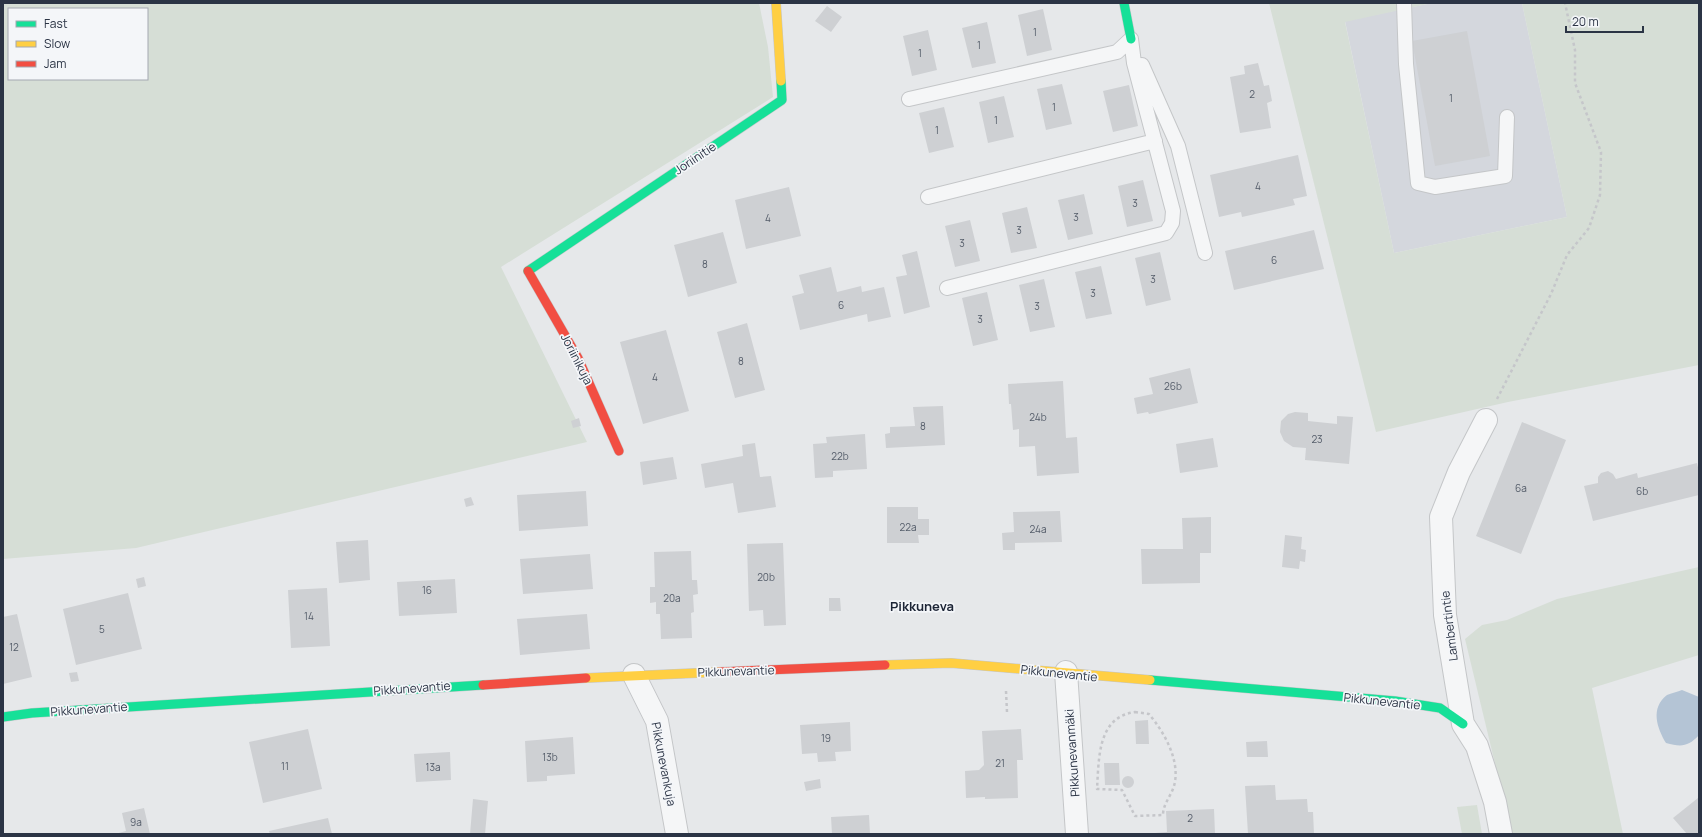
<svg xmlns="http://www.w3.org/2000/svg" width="1702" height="837" font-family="Manrope,sans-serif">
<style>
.built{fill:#d4d7dd}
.green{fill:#d6ded6;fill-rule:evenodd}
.water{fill:#b4c4d5}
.building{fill:#ced0d3}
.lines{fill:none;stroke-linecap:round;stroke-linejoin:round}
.lane-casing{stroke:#c4c6c8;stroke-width:16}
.street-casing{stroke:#c4c6c8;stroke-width:24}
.fast-casing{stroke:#c4c6c8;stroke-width:10}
.slow-casing{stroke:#c4c6c8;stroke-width:10}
.jam-casing{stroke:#c4c6c8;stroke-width:10}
.path{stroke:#c5c6ca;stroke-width:2.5;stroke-dasharray:3 3;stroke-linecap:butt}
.lane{stroke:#f5f6f7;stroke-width:14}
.street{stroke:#f5f6f7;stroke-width:22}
.fast{stroke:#16e098;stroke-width:9}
.slow{stroke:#ffcf43;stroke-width:9}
.jam{stroke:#f24e42;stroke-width:9}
.labels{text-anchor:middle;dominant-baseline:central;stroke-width:3.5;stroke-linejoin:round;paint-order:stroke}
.number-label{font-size:10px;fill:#545c69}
.street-label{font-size:12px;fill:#2b3445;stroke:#f4f6f9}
.neighbourhood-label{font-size:13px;font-weight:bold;fill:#1d2536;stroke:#f4f6f9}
</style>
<rect width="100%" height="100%" fill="#e6e8ea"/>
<path class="built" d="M1432,3H1522L1567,217L1394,253L1345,21Z"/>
<path class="green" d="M3,3H759L768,47L773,97L501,267L587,442L136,548L3,559ZM9,9H147V79H9Z
M1269,3H1432L1345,22L1394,253L1567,217L1522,3H1699V365L1508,402L1376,432Z
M1699,567V655L1592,688L1623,834H1512L1465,639L1482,625L1507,620L1557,599Z
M1477,805L1482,834H1462L1457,807Z"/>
<path class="water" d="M1682,690L1699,697V735C1688,747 1681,747 1666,743C1657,728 1650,708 1667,695C1671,693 1678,692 1682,690Z"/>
<path class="building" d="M827,6L842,17L831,32L815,21Z
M1043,9L1052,50L1027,56L1018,15Z
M987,22L996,63L972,68L962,28Z
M928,30L937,70L912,76L903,36Z
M1467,31L1490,156L1435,166L1412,41Z
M1258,63L1264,86L1269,85L1272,101L1267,103L1271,128L1240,133L1230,77L1245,74L1244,66Z
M1062,84L1072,124L1046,130L1037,89Z
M1129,85L1138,126L1113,132L1103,91Z
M1004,96L1014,137L988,143L979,102Z
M944,107L954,147L929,153L919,113Z
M1298,155L1307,196L1293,199L1295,205L1242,217L1241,212L1219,217L1210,175Z
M1143,180L1153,221L1127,227L1118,186Z
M789,187L801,236L746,249L735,200Z
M1084,194L1093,234L1068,240L1058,200Z
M1027,207L1037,248L1011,253L1002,213Z
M970,220L980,261L955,267L945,226Z
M1314,230L1324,269L1234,290L1225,251Z
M723,232L737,283L688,297L674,245Z
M917,251L930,307L904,314L896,277L907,275L902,255Z
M1160,252L1171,300L1146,306L1135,258Z
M1101,266L1112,314L1086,319L1075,272Z
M831,267L837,292L861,286L862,292L884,287L891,317L868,322L867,314L800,330L792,296L804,293L799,275Z
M1044,279L1055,327L1030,332L1019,285Z
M987,292L998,340L973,346L962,298Z
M747,323L765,390L735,398L717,332Z
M666,330L689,411L643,424L620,342Z
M1190,368L1198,403L1149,414L1148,412L1137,414L1134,398L1153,394L1149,378Z
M1063,381L1066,438L1077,437L1079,473L1037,476L1035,446L1019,447V429L1013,430L1011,404H1009L1008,384Z
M943,406L945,445L886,448L885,434L890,433V427L915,426L913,407Z
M1295,412L1308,413V421L1337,424V416L1353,417L1349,464L1305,460L1306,448L1293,447L1284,441L1280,432L1281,421L1288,414Z
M579,418L581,426L573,428L571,421Z
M1522,422L1566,440L1521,554L1476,536Z
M865,434L867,469L833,471V477L815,478L813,444L827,443L826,437Z
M1213,438L1218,467L1180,473L1176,444Z
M755,443L760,477L771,476L776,507L738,513L733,483L705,488L701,464L743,456L742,445Z
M673,457L677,479L643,485L640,462Z
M1697,463L1699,472V495L1593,521L1584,486L1598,483V477L1601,473L1608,471L1613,474L1616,479L1637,473L1638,478Z
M586,491L588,526L519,531L517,495Z
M471,497L474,505L466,507L464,499Z
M887,507H918V519H929V535H918L919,543H887Z
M1060,511L1062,542L1015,543V550H1003L1002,533L1014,532L1013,512Z
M1211,517V553H1200V583L1142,584L1141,549H1183L1182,518Z
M1285,535L1302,537L1301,549L1306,550L1305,562L1300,561L1299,569L1282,567Z
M368,540L370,580L339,583L336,542Z
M783,543L786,625L764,626L763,610L749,611L747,544Z
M691,551L692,580H697L698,594L693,595L694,612L691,613L692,638L661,639L660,614H656V602L650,603V587H655L654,552Z
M590,554L593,589L523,594L520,559Z
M144,577L146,586L138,588L136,579Z
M455,579L457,613L399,616L397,582Z
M327,588L330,646L291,648L288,590Z
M128,593L142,649L76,665L63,609Z
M829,598H840L841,611H829Z
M17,614L32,677L3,684V617Z
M587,614L590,649L520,655L517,619Z
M77,672L79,681L71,682L69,673Z
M1148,720L1149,744H1136L1135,721Z
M850,722L851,751L835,752L836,761L818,762L817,753L802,754L800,725Z
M308,729L322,789L263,803L249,742Z
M1021,729L1023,760H1017L1018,798L985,799V797L966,798L965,771L979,770L984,765L982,731Z
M573,737L575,774L547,776V781L527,782L525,741Z
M1267,741L1268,757H1247L1246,742Z
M450,752L451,780L416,782L414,754Z
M1104,763H1119L1120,785H1105Z
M1122 782a6 6 0 1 1 12 0a6 6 0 1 1-12 0Z
M820,779L821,788L806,791L804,782Z
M1275,785L1276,800L1307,799L1308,812H1313L1314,834H1248L1245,786Z
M1698,798L1699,834H1687L1673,818Z
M473,799L488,801L485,834H470Z
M144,808L150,834H115L126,831L122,813Z
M1214,809L1215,834H1155V833L1167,832L1166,811Z
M869,815L870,834H832L831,817Z
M328,818L332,834H270L269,831Z"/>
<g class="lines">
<g class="lane-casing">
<path id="lane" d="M1404,3L1406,64L1418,183L1435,187L1505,176L1507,117
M1142,65L1178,146L1205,253
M909,99L1117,52L1131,39
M928,197L1155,141
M947,288L1166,233L1172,223L1173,211L1134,63L1131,39"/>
</g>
<g class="street-casing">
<path id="street" d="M1486,420L1459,472L1441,517L1445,615L1463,724L1477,746L1495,802L1501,834
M1066,672L1077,834
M634,675L657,721L677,834"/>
</g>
<g class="fast-casing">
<path id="fast" d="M1124,3L1131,39
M528,271L782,100L781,81
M1150,680L1395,701L1440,708L1463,724
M3,717L32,713L483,685"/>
</g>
<g class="slow-casing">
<path id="slow" d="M776,3L781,81
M885,665L951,663L1150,680
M586,678L719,672"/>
</g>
<g class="jam-casing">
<path id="jam" d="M528,271L578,358L619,451
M719,672L885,665
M483,685L586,678"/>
</g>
<path class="path" d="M1497,399L1551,294L1567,255L1589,228L1600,195L1601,152L1575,83V50L1565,3
M1006,691L1007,712
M1135,712L1149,714C1164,732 1181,761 1174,786C1171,796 1163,804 1163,815L1135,816L1122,790L1097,789C1099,759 1097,717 1135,712Z"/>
<use href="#lane" class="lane"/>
<use href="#street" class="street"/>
<use href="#fast" class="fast"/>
<use href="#slow" class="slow"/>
<use href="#jam" class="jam"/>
</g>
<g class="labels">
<g class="number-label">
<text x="1035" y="32">1</text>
<text x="979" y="45">1</text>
<text x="920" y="53">1</text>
<text x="1252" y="94">2</text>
<text x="1451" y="98">1</text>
<text x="1054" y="107">1</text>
<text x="996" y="120">1</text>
<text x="937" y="130">1</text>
<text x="1258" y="186">4</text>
<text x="1135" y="203">3</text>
<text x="1076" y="217">3</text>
<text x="768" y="218">4</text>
<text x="1019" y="230">3</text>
<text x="962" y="243">3</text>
<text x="1274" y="260">6</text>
<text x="705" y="264">8</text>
<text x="1153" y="279">3</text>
<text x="1093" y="293">3</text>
<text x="841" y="305">6</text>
<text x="1037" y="306">3</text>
<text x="980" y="319">3</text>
<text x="741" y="361">8</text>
<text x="655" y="377">4</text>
<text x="1173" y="386">26b</text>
<text x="1038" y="417">24b</text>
<text x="923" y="426">8</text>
<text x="1317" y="439">23</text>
<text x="840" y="456">22b</text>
<text x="1521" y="488">6a</text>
<text x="1642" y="491">6b</text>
<text x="908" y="527">22a</text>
<text x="1038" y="529">24a</text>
<text x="766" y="577">20b</text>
<text x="427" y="590">16</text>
<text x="672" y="598">20a</text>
<text x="309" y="616">14</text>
<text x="102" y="629">5</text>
<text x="14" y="647">12</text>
<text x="826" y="738">19</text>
<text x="550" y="757">13b</text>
<text x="1000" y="763">21</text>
<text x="285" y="766">11</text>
<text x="433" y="767">13a</text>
<text x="1190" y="818">2</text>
<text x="136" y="822">9a</text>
</g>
<g class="street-label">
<text transform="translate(695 158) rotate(-34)">Joriinitie</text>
<text transform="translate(577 359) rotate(63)">Joriinikuja</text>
<text transform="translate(1449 626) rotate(-97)">Lambertintie</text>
<text transform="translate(736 671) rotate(-2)">Pikkunevantie</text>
<text transform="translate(1059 673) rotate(6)">Pikkunevantie</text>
<text transform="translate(412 688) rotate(-4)">Pikkunevantie</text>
<text transform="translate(1382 701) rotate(6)">Pikkunevantie</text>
<text transform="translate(89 709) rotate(-4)">Pikkunevantie</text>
<text transform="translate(1072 753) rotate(-94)">Pikkunevanmäki</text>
<text transform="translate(664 764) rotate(79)">Pikkunevankuja</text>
</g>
<g class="neighbourhood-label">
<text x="922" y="606">Pikkuneva</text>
</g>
</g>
<rect width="1702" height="837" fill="none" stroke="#2b3445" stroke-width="8"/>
<rect x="8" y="8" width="140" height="72" fill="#f4f6f9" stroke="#a4a8b1"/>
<rect x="16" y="21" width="20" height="6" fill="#16e098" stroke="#a4a8b1"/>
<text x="44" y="28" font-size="12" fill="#2b3445">Fast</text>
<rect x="16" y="41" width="20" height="6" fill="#ffcf43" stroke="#a4a8b1"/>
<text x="44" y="48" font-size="12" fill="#2b3445">Slow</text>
<rect x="16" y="61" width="20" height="6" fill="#f24e42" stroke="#a4a8b1"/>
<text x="44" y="68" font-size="12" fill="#2b3445">Jam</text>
<path d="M1566 26v6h77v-6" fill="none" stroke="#2b3445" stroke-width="2"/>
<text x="1572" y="26" font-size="12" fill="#2b3445" stroke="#f4f6f9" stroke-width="3" paint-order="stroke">20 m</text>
</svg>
